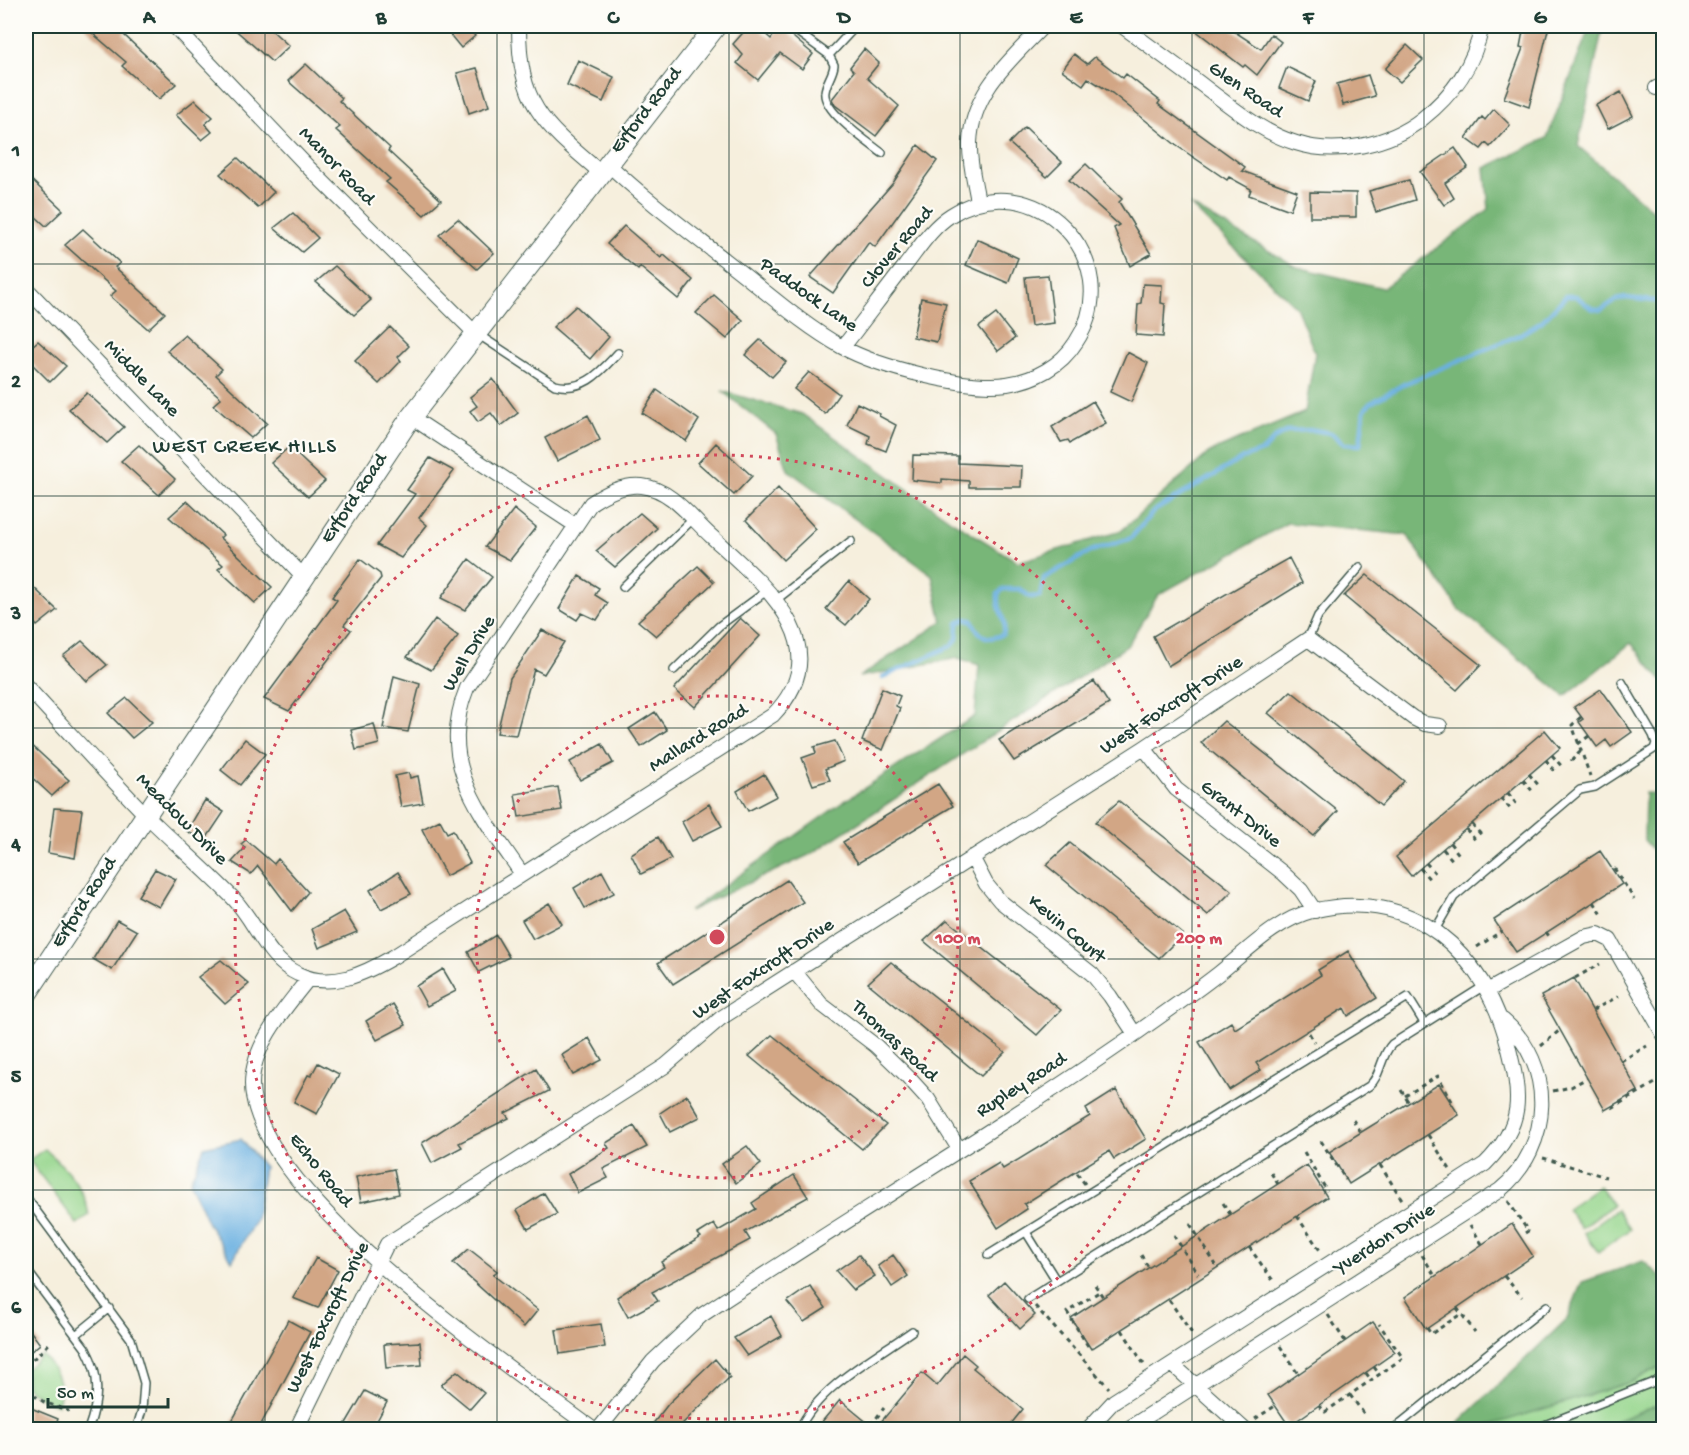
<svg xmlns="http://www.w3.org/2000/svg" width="1689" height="1455" font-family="'Gochi Hand',sans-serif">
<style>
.green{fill:#95d58c;stroke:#5a8960;stroke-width:1.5}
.forest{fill:#78b678;stroke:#4c7a56;stroke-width:1.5}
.water{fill:#6bb0e1;stroke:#45768a;stroke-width:1.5}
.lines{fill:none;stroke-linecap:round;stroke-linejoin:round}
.stream{stroke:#6bb0e1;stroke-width:4.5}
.building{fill:#d2a685}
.lane-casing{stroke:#3f584d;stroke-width:10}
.street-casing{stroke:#3f584d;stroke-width:16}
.secondary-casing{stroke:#3f584d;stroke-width:22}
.path{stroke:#3f584d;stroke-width:3;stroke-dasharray:4.5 4.5;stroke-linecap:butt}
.lane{stroke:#fff;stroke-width:7}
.street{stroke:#fff;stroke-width:14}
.secondary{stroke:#fff;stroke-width:20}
.grid{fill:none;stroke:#1f3d34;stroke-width:1.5;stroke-opacity:0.55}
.ring{fill:none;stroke:#d1495b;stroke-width:3;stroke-dasharray:3 6}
.labels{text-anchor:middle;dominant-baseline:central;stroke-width:4.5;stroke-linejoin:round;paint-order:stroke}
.street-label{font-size:20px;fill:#1f3d34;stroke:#fdfcf7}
.neighbourhood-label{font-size:21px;letter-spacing:1.5px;fill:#1f3d34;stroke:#fdfcf7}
.centre{fill:#d1495b;stroke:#fdfcf7;stroke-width:3}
.ring-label{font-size:18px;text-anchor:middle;font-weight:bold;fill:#d1495b;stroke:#fdfcf7;stroke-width:4.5;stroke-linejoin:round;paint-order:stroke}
.neatline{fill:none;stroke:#1f3d34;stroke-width:2}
.grid-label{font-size:20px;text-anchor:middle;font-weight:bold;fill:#1f3d34}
</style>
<rect width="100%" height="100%" fill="#fdfcf7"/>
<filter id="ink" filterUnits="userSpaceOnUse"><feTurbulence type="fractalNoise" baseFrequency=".0167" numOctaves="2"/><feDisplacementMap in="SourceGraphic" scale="12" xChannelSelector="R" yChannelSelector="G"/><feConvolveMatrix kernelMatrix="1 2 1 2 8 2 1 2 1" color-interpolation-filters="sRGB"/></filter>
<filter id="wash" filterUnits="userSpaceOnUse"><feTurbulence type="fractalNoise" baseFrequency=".008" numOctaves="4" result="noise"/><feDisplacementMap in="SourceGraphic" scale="24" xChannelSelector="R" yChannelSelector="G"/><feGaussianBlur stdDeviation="1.35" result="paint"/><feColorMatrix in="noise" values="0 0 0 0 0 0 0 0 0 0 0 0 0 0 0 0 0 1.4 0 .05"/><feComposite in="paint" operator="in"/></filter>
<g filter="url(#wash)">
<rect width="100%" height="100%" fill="#f6efdd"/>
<path class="green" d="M45,1149C66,1168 84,1186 89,1215L77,1224L29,1160Z
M1599,1186L1613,1205L1581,1228L1567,1209Z
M1617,1209L1630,1229L1598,1252L1584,1233Z
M1663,1308V1429H1474Z
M42,1355C56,1369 64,1386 58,1405L44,1400L26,1387V1369Z"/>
<path class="forest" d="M1590,26H1603L1578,146L1656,213L1663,207V682L1631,643L1565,696L1458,608L1407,535L1287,523L1158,595L1127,646L811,854L689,911L843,802L975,716L979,665L958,658L859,677L942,622L932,575L788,470L776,434L722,391L802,414L952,521L1018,562L1121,531L1210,452L1305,412L1315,353L1296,307L1190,205L1297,267L1383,288L1489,209L1485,168L1547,138Z
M1645,793L1663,794V862L1644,840Z
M1643,1261L1663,1278V1365L1631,1382L1478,1429H1452L1567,1319L1582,1282Z
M1663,1401V1429H1596L1661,1403Z"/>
<path class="water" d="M241,1139L264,1167L256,1219L232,1261L208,1224L190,1182L204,1147Z"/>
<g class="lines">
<path class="stream" d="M883,677L951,646L957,639L958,623L965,619L972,620C978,635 987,643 1003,634C1008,620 996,609 998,594L1003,589H1020L1030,597L1040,596L1044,578L1091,551L1131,538L1154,511L1243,458L1264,450L1275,438L1288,431L1314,430L1331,433L1344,444L1360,445L1364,411L1369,404L1404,384L1519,335L1542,321L1566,296H1576L1591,308L1601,310L1616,300L1626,298L1664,302
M1652,1430L1664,1423"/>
</g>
<g id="blocks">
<path class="building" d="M84,26H119L126,32L123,34L176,84L159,99L122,66L126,62Z
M231,26H267L289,46L272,62Z
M443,26H467L475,36L461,48Z
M749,26H756L771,39L780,26L813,54L802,69L780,53L758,80L737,63L743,55L733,44Z
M1190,26H1226L1261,49L1271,34L1281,42L1257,75L1245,65L1243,67Z
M1524,26H1549L1529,107L1504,98L1523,48L1520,47Z
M1407,45L1423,60L1400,82L1385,69Z
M864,49L879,63L867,78L899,106L876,136L835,105L832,99L854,71L850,67Z
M1074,54L1087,64L1095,57L1123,78L1126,74L1160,101L1158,104L1245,167L1242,171L1297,191L1290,210L1249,195L1251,189L1229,177L1227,180L1177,146L1112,93L1088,78L1083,85L1062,70Z
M578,60L614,77L603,102L567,85Z
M306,64L342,98L339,101L390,148L388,151L441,200L424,215L386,182L390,179L336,130L340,127L288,81Z
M1287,67L1316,81L1308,101L1279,88Z
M477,68L489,106L469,113L457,73Z
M1368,75L1375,96L1343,105L1337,84Z
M1621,92L1633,116L1608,129L1596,105Z
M195,100L213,117L205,124L212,132L202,140L176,115Z
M1494,109L1510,125L1490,147L1486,143L1481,149L1466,138L1482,117L1485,120Z
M1025,127L1062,162L1047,177L1009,143Z
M918,145L937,161L875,247L869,242L833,293L810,277L893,183Z
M1455,148L1468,167L1445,183L1454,198L1444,205L1420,172Z
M238,158L274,192L258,208L220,174Z
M1086,164L1122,199L1119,202L1151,254L1130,266L1114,228L1119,225L1069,180Z
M26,175L63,210L46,226L26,208Z
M1409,180L1415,200L1376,212L1369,191Z
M1310,192L1356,193V217H1310Z
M293,213L318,238L302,252L274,228Z
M458,219L494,253L477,269L439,235Z
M624,226L661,258L664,255L693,280L678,299L640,267L638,270L607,244Z
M83,229L120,263L115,267L165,313L148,329L110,296L116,291L65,245Z
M977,239L1018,258L1008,283L966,265Z
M335,266L371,300L354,315L316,282Z
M1048,275L1054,323L1031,326L1025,277Z
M1143,284L1162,285L1161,303L1165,304L1163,337L1136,335L1138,304L1141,303Z
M714,295L743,320L727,339L696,313Z
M921,298L946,303L937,342L913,337Z
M576,306L609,337L590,359L553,327Z
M996,314L1015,338L998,351L979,327Z
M390,327L409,346L398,357L401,361L379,384L355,361Z
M185,335L222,369L216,375L267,423L251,438L213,405L221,398L167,351Z
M760,340L786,362L772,377L745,355Z
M38,341L66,366L50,382L26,358V351Z
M1127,352L1148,363L1131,402L1110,392Z
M809,372L839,394L825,414L794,389Z
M493,379L518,413L501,426L491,413L478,422L470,411L477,406L470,397Z
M657,390L699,420L686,441L642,413Z
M87,393L124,427L107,443L69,409Z
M1093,401L1106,423L1070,443L1068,440L1061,442L1052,427Z
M857,403L880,414L879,416L896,425L886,451L868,444L870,436L847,425Z
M588,415L600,440L557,461L545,438Z
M716,443L752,476L734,495L698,463Z
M139,445L175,479L159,495L121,461Z
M289,447L325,481L308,497L271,463Z
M913,455L958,456V463L1022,466L1021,487H969V481L942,479V483L912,480Z
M430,458L454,471L419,518L427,525L401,558L377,545L415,494L407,490Z
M778,488L816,529L783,560L746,520Z
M187,501L223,535L220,538L272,587L255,603L218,569L223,565L169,517Z
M514,509L536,527L510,560L485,547Z
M640,513L657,528L615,567L596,551Z
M1289,558L1302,583L1168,666L1153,636Z
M360,559L380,574L381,578L344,625L351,630L289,711L264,699L337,600L332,597Z
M469,559L492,577L465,610L441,598Z
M698,566L714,582L656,636L638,621Z
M1367,575L1481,665L1457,690L1344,596Z
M579,576L599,588L595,595L608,603L597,620L582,613L577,620L559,609Z
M26,580L57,610L37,626L26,614Z
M849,581L869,599L846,625L826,609Z
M740,618L760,636L695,707L674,689Z
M435,619L458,636L431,670L407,657Z
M542,630L564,642L544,674L534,669L516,735L497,733L510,678Z
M82,641L107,665L87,681L63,656Z
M394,676L420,684L408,732L383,728Z
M1094,681L1109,704L1014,761L999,740Z
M882,688L900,696L896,706L900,708L883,750L862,741Z
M1601,689L1632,732L1611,747L1606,740L1597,747L1579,722L1583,719L1574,707Z
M1291,691L1404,781L1381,806L1268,713Z
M127,698L152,722L132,738L108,713Z
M655,712L667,730L641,747L629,729Z
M1224,721L1338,811L1314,836L1201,743Z
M374,724L379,744L356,750L351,730Z
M1545,730L1560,748L1411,876L1396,857Z
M245,739L265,754L240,785L221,770Z
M26,740L69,780L52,796L26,772Z
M835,741L844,761L825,769L830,780L813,785L802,758L816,753L814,747Z
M602,744L613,763L580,780L570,762Z
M409,773L410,778L418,776L423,803L401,807L395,776Z
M764,774L777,796L748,811L737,791Z
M938,784L953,806L858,863L843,842Z
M558,787L562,810L519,817L515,794Z
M205,800L224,812L204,842L187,831Z
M1119,801L1232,891L1208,915L1095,822Z
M709,804L722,826L692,841L682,822Z
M54,808L82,810L75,858L48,853Z
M440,820L447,833L453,830L470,863L446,876L422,829Z
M658,837L671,859L641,874L631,854Z
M246,840L274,864L278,859L308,892L292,911L258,866L251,874L232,862L245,848L241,844Z
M1070,843L1183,934L1159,958L1046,865Z
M1600,851L1622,884L1516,952L1494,920Z
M155,869L176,879L159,907L138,896Z
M602,871L614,893L585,908L574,888Z
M398,872L411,894L381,909L370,890Z
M787,880L803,902L673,984L658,963Z
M549,903L562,924L533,939L522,920Z
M344,911L357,932L319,948L312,929Z
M117,920L137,931L112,970L93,959Z
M947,920L1061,1010L1037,1035L924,941Z
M496,935L509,957L479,972L468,952Z
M1348,951L1377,998L1348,1016L1344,1008L1256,1063L1261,1070L1229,1090L1199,1042L1231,1022L1235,1029L1321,975L1318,970Z
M221,960L249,984L225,1004L198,977Z
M891,962L1005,1052L981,1076L868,983Z
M443,969L456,991L427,1006L416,986Z
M1574,978L1638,1091L1605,1110L1541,996Z
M393,1004L406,1025L377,1040L366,1021Z
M772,1035L886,1125L862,1149L749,1056Z
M589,1038L602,1060L573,1075L562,1055Z
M318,1063L339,1074L317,1114L294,1102L308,1075L311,1076Z
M536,1069L549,1091L505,1113L509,1118L459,1143L462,1147L432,1163L422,1143Z
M1439,1084L1459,1115L1349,1184L1329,1152Z
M1116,1090L1146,1139L1114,1159L1109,1151L1024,1204L1027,1209L998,1228L969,1181L999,1163L1003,1169L1090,1116L1086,1109Z
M687,1095L700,1117L670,1132L660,1113Z
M634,1126L647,1147L603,1169L608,1178L578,1193L568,1174L609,1148L606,1143Z
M747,1146L761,1164L736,1183L722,1164Z
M1307,1165L1327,1197L1091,1349L1071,1318Z
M394,1169L399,1194L361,1202L356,1177Z
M794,1175L808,1197L745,1232L750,1240L652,1292L658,1301L628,1317L617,1297L664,1267L661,1262L701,1237L698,1234L714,1224L718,1231L756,1209L752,1203Z
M544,1193L557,1214L528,1229L517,1210Z
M1512,1224L1533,1256L1426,1329L1405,1297Z
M469,1249L497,1271L493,1275L538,1310L524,1327L453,1263Z
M859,1255L875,1276L853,1290L836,1271Z
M893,1255L908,1276L892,1287L878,1266Z
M316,1258L338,1270L318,1308L293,1298Z
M1004,1281L1035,1315L1020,1329L989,1295Z
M810,1286L826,1308L804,1322L787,1302Z
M771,1316L782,1336L747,1356L734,1338Z
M288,1320L310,1332L258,1430H227Z
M1373,1322L1395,1352L1289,1426L1268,1395Z
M601,1324L605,1347L560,1354L556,1330Z
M26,1325L40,1344L26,1355Z
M420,1342L422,1365L386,1368L384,1344Z
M963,1354L976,1365L973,1368L1023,1409L1006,1430H815L840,1400L875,1429L922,1373L937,1386Z
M715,1359L730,1377L676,1430H648L669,1403Z
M457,1371L484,1393L470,1409L441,1385Z
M365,1391L387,1402L372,1430H342Z
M26,1406L58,1419L54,1430H26Z"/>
</g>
</g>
<g filter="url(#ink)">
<use href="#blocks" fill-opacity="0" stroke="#3f584d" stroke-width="1.5"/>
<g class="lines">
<g class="lane-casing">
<path id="lane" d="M789,26L829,55L834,65C833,75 826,82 825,92C822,111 868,142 882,153
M829,55L856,26
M479,335L555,385C584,392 600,372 618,353
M623,587L693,519
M776,600L851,541
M1308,639L1318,616L1360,567
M674,670L719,626L768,590
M1435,930L1454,897L1580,790L1595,787L1654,749L1656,743L1653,735L1622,682
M26,1197L131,1339L144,1383L142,1410L136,1430
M1026,1232L1056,1280
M988,1255L1408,997L1424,1023
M26,1269L86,1349C101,1377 99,1400 88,1430
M1028,1299L1369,1086C1382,1075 1380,1056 1392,1044L1484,986
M76,1335L109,1308
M799,1430C819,1386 874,1358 912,1331
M1392,1430L1547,1306
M1532,1430L1664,1378"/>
</g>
<g class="street-casing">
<path id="street" d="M174,26L310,169L474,332
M519,26C519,105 542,123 600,172
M1122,26C1151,47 1181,69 1210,91C1237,111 1263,133 1296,143C1336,156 1389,145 1422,119C1454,94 1474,65 1482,26
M1656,88L1664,85
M607,163C648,202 695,236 739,271C772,297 805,326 842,347C878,367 967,390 1007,384C1035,380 1061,366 1076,342C1130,261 1034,161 951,215C932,227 919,248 905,266C884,293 864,320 843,347
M978,202C975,183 969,163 970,143C972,91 1010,61 1043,26
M26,288L303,576
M411,417L575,525
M26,686C65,728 104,772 144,813C173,842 205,869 233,898C256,922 267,960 298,974C331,990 364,974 393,957L773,715C841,645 762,583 711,536C691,518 671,489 642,486C623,484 606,493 591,503L467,688C436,763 481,814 522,874
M1144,748L1176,789L1283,873L1301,890L1315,911
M972,857L986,884L1000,901L1092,974L1110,996L1135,1034
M794,971L821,1004L876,1046L908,1077L928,1099L959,1149
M309,978C286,1007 252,1045 252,1084C253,1194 509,1366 594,1430
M1487,991L1584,937L1598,934L1610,940L1664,1035
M1172,1364L1245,1430
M296,1430L387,1244L665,1066L721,1018L1144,748L1308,639L1413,718L1425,724L1440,726
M598,1430L653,1361L702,1315C845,1220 994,1132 1135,1034C1163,1014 1191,995 1218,974C1246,952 1276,920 1312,911C1413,886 1484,952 1508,1045C1521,1096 1525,1124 1485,1164L1114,1401L1087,1430
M1126,1430L1500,1190C1553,1146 1556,1065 1503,1020"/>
</g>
<g class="secondary-casing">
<path id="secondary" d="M26,995L411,417L716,26"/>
</g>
<path class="path" d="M1581,717L1572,725L1590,776
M1578,744L1589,736
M1552,755L1563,768
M1546,760L1556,773
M1571,761L1581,751
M1529,774L1540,787
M1523,780L1534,793
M1508,793L1518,806
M1501,798L1512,811
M1472,824L1483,837
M1466,829L1477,842
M1450,843L1460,856
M1443,849L1454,862
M1426,863L1438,876
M1420,868L1431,881
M1614,868L1634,899
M1594,902L1603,916
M1546,932L1551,939
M1477,947L1502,931
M1575,978L1600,964
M1593,1010L1619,996
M1309,1033L1314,1042
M1541,1046L1560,1030
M1621,1061L1647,1046
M1401,1090L1409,1103
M1553,1091L1571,1087L1587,1078
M1405,1096L1438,1076L1454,1105
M1612,1108L1664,1078
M1353,1120L1361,1132
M1428,1135L1451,1171
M1321,1141L1346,1180
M1304,1152L1327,1191
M1543,1158L1606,1177
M1380,1165L1403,1201
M1077,1173L1085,1184
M1271,1173L1278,1184
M1508,1201L1528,1231L1525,1233
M1223,1203L1230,1214
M1297,1216L1321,1252
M1190,1224L1216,1265
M1470,1225L1482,1244
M1174,1235L1198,1274
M1249,1247L1274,1282
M1141,1255L1149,1268
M1422,1255L1435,1276
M1504,1276L1522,1297
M1095,1285L1103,1297
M1169,1300L1193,1335
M1035,1306L1109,1388
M1457,1308L1475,1332
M1328,1315L1345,1341
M1427,1328L1431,1334L1461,1314
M1122,1330L1145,1366
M1088,1346L1067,1312L1099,1292
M1280,1346L1298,1374
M26,1366L50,1343
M1374,1367L1379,1374
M1366,1373L1371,1380
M26,1390L44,1402L69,1411
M1350,1395L1365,1415
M1319,1405L1325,1412L1403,1358L1379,1324
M1255,1419L1275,1406
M871,1425L884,1408"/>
<use href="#lane" class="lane"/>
<use href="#street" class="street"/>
<use href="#secondary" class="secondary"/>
</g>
</g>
<path class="grid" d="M265,26V1430M497,26V1430M729,26V1430M960,26V1430M1192,26V1430M1424,26V1430M26,264H1664M26,496H1664M26,728H1664M26,959H1664M26,1190H1664"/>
<g class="ring">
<circle cx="717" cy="937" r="241"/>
<circle cx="717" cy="937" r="482"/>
</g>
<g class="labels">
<g class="street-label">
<text transform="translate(1245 91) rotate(34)">Glen Road</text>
<text transform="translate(647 111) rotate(-52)">Erford Road</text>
<text transform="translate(336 167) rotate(46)">Manor Road</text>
<text transform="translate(898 248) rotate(-50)">Clover Road</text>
<text transform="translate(808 296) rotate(35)">Paddock Lane</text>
<text transform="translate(141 379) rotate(46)">Middle Lane</text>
<text transform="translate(355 499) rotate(-56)">Erford Road</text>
<text transform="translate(470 654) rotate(-59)">Well Drive</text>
<text transform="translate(1172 706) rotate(-33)">West Foxcroft Drive</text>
<text transform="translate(699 739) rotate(-32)">Mallard Road</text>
<text transform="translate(1240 815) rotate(38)">Grant Drive</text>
<text transform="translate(181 820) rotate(45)">Meadow Drive</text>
<text transform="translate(85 903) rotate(-57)">Erford Road</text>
<text transform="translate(1066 930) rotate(40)">Kevin Court</text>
<text transform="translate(764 970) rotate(-34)">West Foxcroft Drive</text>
<text transform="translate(894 1042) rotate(43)">Thomas Road</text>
<text transform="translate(1022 1086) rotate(-33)">Rupley Road</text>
<text transform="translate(320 1171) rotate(51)">Echo Road</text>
<text transform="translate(1385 1240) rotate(-33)">Yverdon Drive</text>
<text transform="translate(329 1318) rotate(-64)">West Foxcroft Drive</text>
</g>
<g class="neighbourhood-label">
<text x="245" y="448">WEST CREEK HILLS</text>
</g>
</g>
<circle cx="717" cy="937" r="9" class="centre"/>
<g class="ring-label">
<text x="958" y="943">100 m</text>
<text x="1199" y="943">200 m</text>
</g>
<rect width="1689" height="1455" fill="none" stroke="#fdfcf7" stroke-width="66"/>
<path d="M48 1398v9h120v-9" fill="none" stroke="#1f3d34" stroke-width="3"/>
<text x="57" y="1398" font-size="18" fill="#1f3d34" stroke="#fdfcf7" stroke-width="4.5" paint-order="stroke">50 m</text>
<rect x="33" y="33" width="1623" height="1389" class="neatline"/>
<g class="grid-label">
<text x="149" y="23">A</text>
<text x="381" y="23">B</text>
<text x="613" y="23">C</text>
<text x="844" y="23">D</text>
<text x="1076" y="23">E</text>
<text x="1308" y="23">F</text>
<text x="1540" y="23">G</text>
<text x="16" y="156">1</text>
<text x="16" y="387">2</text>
<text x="16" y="619">3</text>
<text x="16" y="850">4</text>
<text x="16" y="1082">5</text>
<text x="16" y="1313">6</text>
</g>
</svg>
